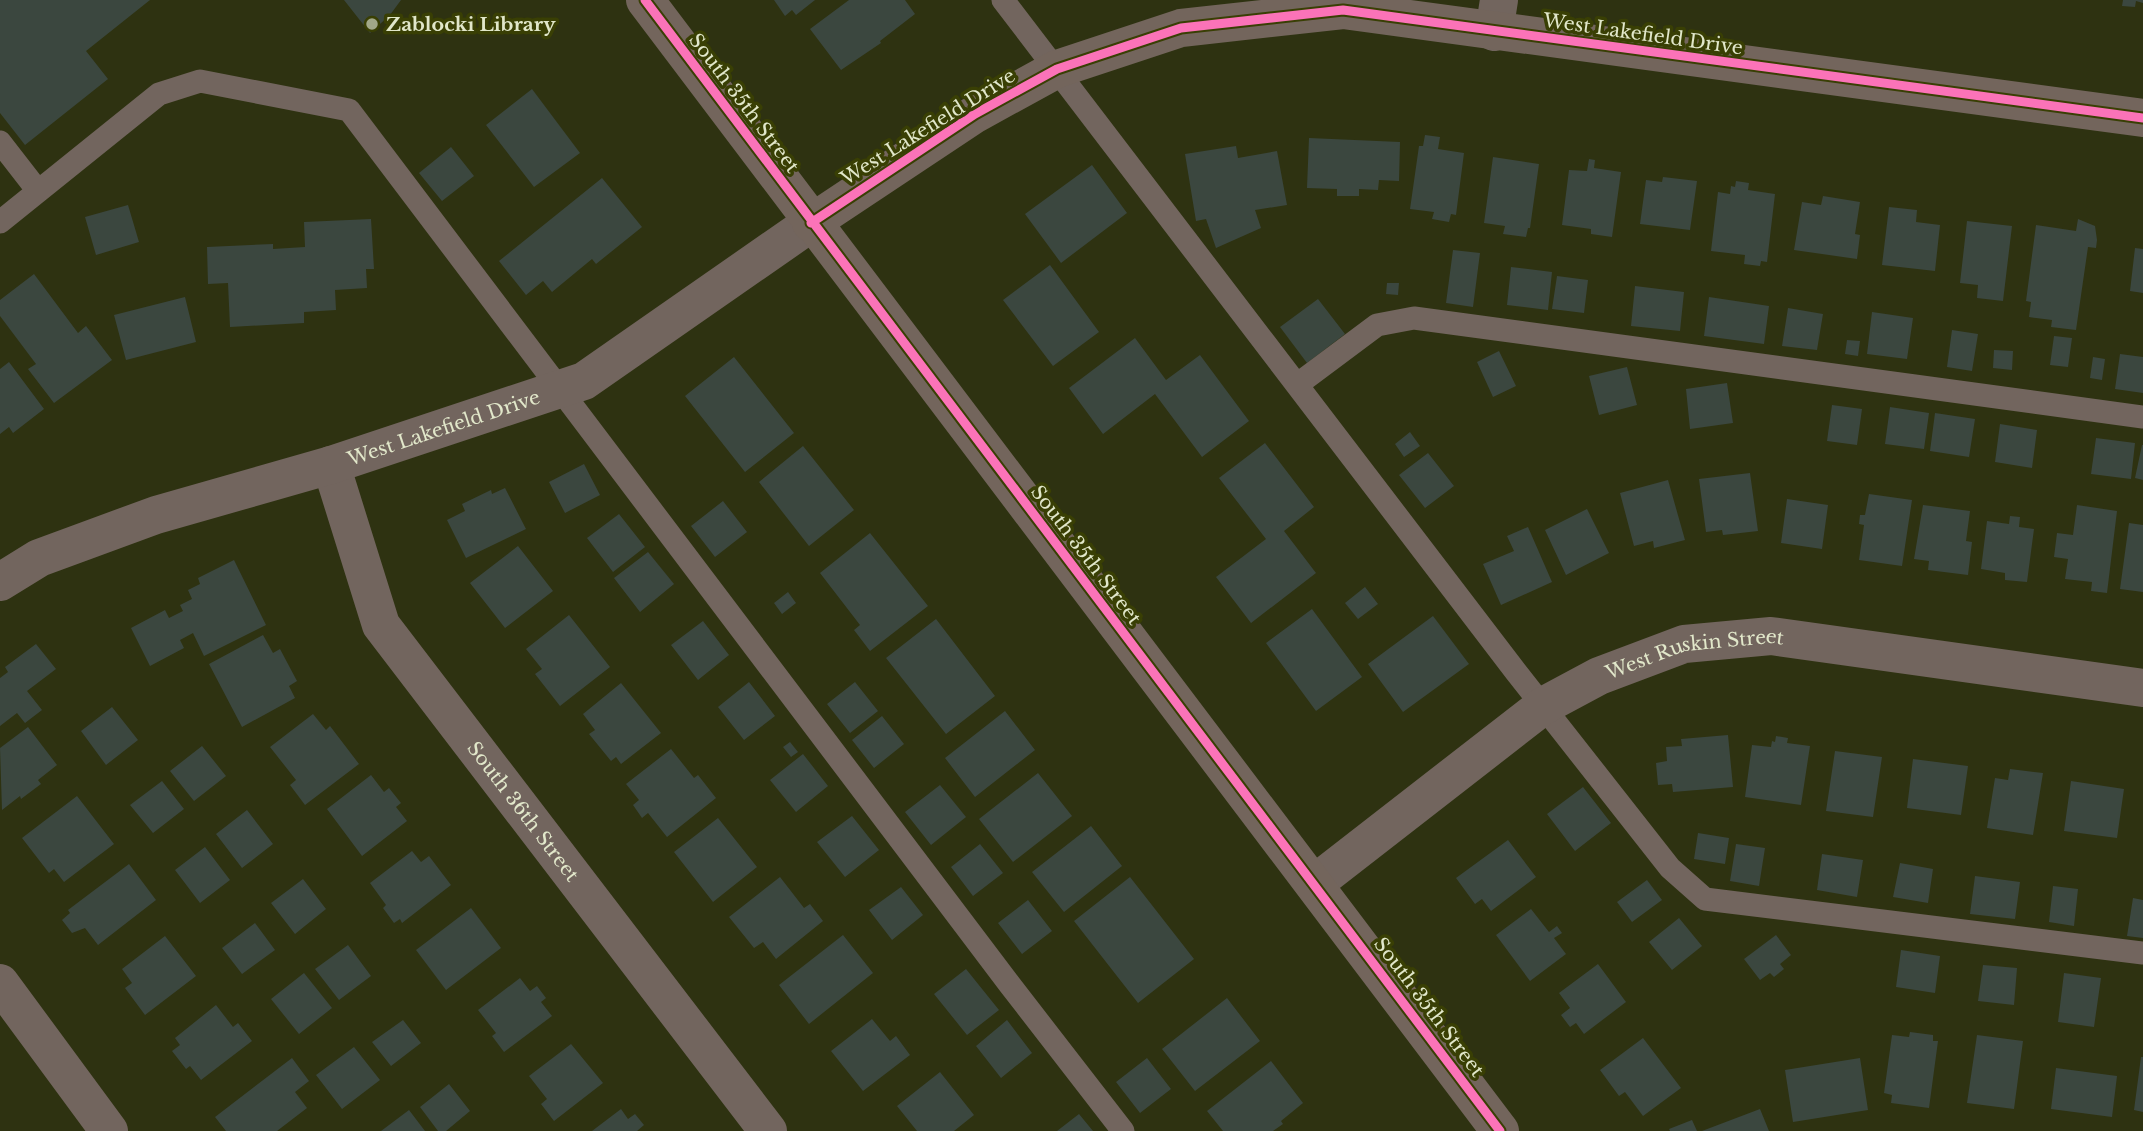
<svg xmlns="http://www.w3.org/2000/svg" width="2143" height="1131" font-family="'Libre Baskerville',serif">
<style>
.building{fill:#3b473f}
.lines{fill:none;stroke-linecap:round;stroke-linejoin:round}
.lane{stroke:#72655e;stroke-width:23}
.street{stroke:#72655e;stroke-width:38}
.secondary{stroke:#73655c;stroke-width:38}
.cycleway-casing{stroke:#393f04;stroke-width:13}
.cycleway{stroke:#fb73b8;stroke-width:9}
.poi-dot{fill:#a2a889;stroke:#393f04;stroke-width:2.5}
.labels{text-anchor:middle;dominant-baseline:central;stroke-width:7;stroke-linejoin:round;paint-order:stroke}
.poi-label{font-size:19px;font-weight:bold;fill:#e1e7ca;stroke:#393f04;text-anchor:start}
.street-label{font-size:19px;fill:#e1e7ca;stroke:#393f04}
</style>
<rect width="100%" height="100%" fill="#2e3211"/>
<path class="building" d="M0,0H150L86,51L108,79L25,145L0,113Z
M344,0H401L390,15L370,33Z
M774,0H815L796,15L792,10L785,16Z
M849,0H905L915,14L880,41L881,43L841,70L810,29Z
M2123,0H2143V3L2136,1L2135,7L2122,6Z
M532,89L580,153L534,187L486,125Z
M1425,135L1440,137L1438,149L1464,153L1456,215L1451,214L1449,222L1432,219L1434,212L1410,209L1419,146H1423Z
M1309,138L1400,142L1399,181L1379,180L1378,190L1359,189V196H1337V189L1307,188Z
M1236,146L1238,158L1277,151L1287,205L1255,210L1261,228L1216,248L1206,219L1196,221L1185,154Z
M451,147L474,176L442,201L419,173Z
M1493,157L1539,164L1530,228H1528L1526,237L1503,234L1505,226L1484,223Z
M1589,159L1595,160L1594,168L1621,172L1612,237L1591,234V229L1562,225L1569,170L1587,171Z
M1092,165L1127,213L1061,263L1025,214Z
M1663,177L1697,181L1690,230L1640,224L1646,180L1662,182Z
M602,178L642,227L596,264L592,259L552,292L543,281L526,295L499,261Z
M1736,181L1749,183L1748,190L1775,194L1767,262L1761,261L1760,266L1744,264L1745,255L1711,251L1718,192L1730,194L1731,186L1735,187Z
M1823,196L1860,202L1855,234L1860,235L1857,259L1794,250L1802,202L1821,205Z
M128,205L139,242L96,255L85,217Z
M1889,207L1917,210L1916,222L1940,225L1935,271L1882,265Z
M371,219L374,269H366L367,288L335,290L336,310L304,312V323L230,327L228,283L208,284L207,247L273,244V249L305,247L304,222Z
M2078,219L2095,226L2097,240L2096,248L2088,247L2076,330L2051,327L2052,320L2029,317L2031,302L2026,301L2036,225L2076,231Z
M1967,221L2012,226L2003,301L1977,298L1978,285L1960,283Z
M2135,248L2143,249V293L2130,291Z
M1453,250L1480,253L1473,307L1446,303Z
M1050,265L1099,332L1053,366L1003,300Z
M1511,267L1552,272L1548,310L1507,305Z
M34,274L78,333L86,326L112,360L54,403L28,369L36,364L0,316V300Z
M1557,276L1588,280L1584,313L1552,309Z
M1387,283H1399L1398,295L1386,294Z
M1635,286L1684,292L1680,331L1631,326Z
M185,297L196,342L126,360L114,315Z
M1709,297L1769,306L1764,344L1704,336Z
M1318,299L1345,334L1307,363L1280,327Z
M1788,308L1823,314L1817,350L1782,346Z
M1872,312L1913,318L1907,359L1867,354Z
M1952,330L1978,334L1972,371L1947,367Z
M2054,336L2072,338L2068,367L2050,365Z
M1135,338L1166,380L1200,355L1249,421L1202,457L1155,394L1103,434L1069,388Z
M1847,340L1860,341L1858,356L1845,354Z
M1994,350L2013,351L2012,370L1993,368Z
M1499,351L1516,386L1493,397L1477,362Z
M2120,354L2143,357V393L2115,389Z
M734,357L794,433L745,472L685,396Z
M2093,357L2105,359L2102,380L2090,378Z
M9,362L44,409L13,433L9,427L0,434V369Z
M1627,367L1637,405L1599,415L1589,376Z
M1727,383L1733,423L1690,429L1686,389Z
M1832,405L1862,409L1857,445L1827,441Z
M1890,407L1929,413L1924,449L1885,444Z
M1935,413L1975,419L1969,457L1930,451Z
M2000,424L2037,430L2032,468L1995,462Z
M1410,432L1420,446L1404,457L1395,444Z
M2096,438L2135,443L2131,479L2091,474Z
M1265,443L1314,507L1284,531L1316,573L1251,623L1216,577L1266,539L1219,478Z
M2142,445H2143V480L2135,478Z
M803,446L854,510L809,546L759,482Z
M1428,453L1454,486L1425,508L1399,475Z
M584,464L600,495L565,513L549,482Z
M1750,473L1758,531L1723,535L1722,530L1706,532L1699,479Z
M1668,480L1685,540L1654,548L1653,541L1634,546L1620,493Z
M505,488L526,529L466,558L447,520L465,511L462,504L491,490L492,494Z
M1869,494L1912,500L1902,566L1859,560L1864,525L1859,524L1860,515H1865Z
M1787,499L1828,505L1822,549L1781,543Z
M723,501L747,532L715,557L691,526Z
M1923,505L1970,511L1966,541L1972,542L1968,575L1928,570L1929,561L1914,559Z
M2077,505L2117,511L2107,593L2091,591L2092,582L2065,579L2068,559L2054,557L2057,533L2073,535Z
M1587,509L1609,553L1566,575L1545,530Z
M619,514L645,547L613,572L587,538Z
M2010,516L2020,517L2019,527L2034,529L2027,582L2005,580V573L1981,569L1987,521L2009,524Z
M2129,523L2143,525V592L2120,589Z
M1528,527L1552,582L1501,605L1483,564L1514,551L1507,536Z
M870,533L928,606L870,651L854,630L860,625L820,573Z
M518,546L553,591L505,628L470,583Z
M648,552L674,584L640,612L614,578Z
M234,560L266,625L204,656L193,633L180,640L184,648L150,666L131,628L165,610L169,618L183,611L180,605L192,599L188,590L200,584L198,578Z
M1365,587L1378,604L1358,619L1345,603Z
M788,592L796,603L782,614L774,603Z
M1312,609L1362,677L1316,711L1266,643Z
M569,615L610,667L560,706L535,674L542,669L526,649Z
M1433,616L1469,664L1403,712L1368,664Z
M936,619L995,696L946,734L886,658Z
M703,621L729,655L698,680L671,645Z
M263,635L273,653L280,649L297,681L289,686L295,698L242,727L209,664Z
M36,644L56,669L27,691L42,710L25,723L17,713L0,726V678L8,672L5,667Z
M749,682L775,716L744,740L718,707Z
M855,682L878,711L850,733L827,704Z
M621,683L661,733L621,764L616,757L611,761L589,734L595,730L583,714Z
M112,707L138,740L106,765L81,731Z
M1005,711L1035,750L975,797L945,758Z
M313,714L326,730L330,726L359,764L305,805L290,785L296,780L270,747Z
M882,716L904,744L874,768L852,740Z
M28,727L57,765L38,780L41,784L21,799L20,796L2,810L0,748Z
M1728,735L1733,787L1673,792L1672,784L1658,785L1656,763L1667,761L1666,747L1682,746L1681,739Z
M1776,736L1788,738L1787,743L1810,746L1801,805L1745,797L1752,745L1771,747L1772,741L1775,742Z
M790,742L798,752L791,757L783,747Z
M202,746L226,776L194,801L170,771Z
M671,749L694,778L698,775L716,798L667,837L648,813L642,818L633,805L639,800L626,784Z
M1835,751L1882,757L1873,817L1826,811Z
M803,754L828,786L796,812L770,780Z
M1913,759L1968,766L1961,815L1907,808Z
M2010,769L2043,773L2033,835L1987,828L1995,778L2008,780Z
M1038,773L1072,816L1013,862L979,819Z
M371,775L384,792L389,788L401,803L396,807L407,821L362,856L327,809Z
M162,781L184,809L153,833L130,805Z
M2071,781L2124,789L2117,838L2064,831Z
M940,785L966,817L931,845L905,812Z
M1583,787L1611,823L1575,851L1547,814Z
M77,796L114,844L64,882L54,869L49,873L22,838Z
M247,810L273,844L242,868L216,834Z
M852,816L879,850L845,877L817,842Z
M718,818L757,867L713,902L674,852Z
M1091,826L1122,866L1064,912L1032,872Z
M1698,833L1729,838L1725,864L1694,859Z
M1508,840L1536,877L1491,911L1482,899L1475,904L1456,878Z
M980,844L1003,873L973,896L951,867Z
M1736,844L1765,848L1759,886L1730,881Z
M205,847L230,880L200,903L175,870Z
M412,851L421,862L429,856L451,885L402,923L400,919L394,923L383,908L386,905L370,883Z
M1822,854L1863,860L1857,897L1817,890Z
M1900,863L1933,869L1928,903L1893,897Z
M129,864L156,900L98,945L85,928L72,933L62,920L70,913L68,910Z
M1975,876L2020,882L2015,919L1970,914Z
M780,877L804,908L810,904L823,921L776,959L763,942L754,948L729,917Z
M1130,877L1194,959L1138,1003L1074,921Z
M303,879L326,909L295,934L271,903Z
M1647,880L1662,900L1632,922L1617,902Z
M2053,886L2078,889L2074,926L2049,922Z
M901,887L923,915L892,940L869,910Z
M2133,898L2143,900V938L2127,936Z
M1028,900L1052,931L1022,954L998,923Z
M471,908L501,948L446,990L416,950Z
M1531,909L1549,932L1557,926L1562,933L1554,938L1566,954L1530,981L1496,935Z
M1679,918L1702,946L1672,970L1649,942Z
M255,923L275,950L242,974L222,948Z
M843,935L873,973L809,1024L779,985Z
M1776,935L1791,955L1780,964L1784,969L1774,977L1770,973L1760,980L1744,959Z
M165,936L196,976L145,1015L125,988L132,983L122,969Z
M348,945L371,976L339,1000L315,969Z
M1901,950L1940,956L1935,993L1896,987Z
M1598,964L1626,1002L1584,1034L1576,1023L1570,1027L1561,1015L1570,1008L1559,993Z
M1983,965L2017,968L2014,1005L1978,1001Z
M966,969L999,1010L967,1035L934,994Z
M304,973L332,1008L299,1034L271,999Z
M2064,973L2101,978L2094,1027L2058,1022Z
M520,978L530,991L537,986L546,998L541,1002L552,1016L504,1052L492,1036L496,1033L478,1010Z
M1227,998L1260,1041L1195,1091L1162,1049Z
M216,1005L233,1027L238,1023L252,1041L201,1080L190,1066L186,1069L172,1051L180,1045L175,1038Z
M872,1019L890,1041L896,1036L910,1055L863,1091L831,1051Z
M403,1020L421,1043L391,1066L372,1042Z
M1007,1020L1032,1053L1001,1078L976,1046Z
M1910,1032L1933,1035V1041H1938L1929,1108L1891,1103L1892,1095L1884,1093L1892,1035L1909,1037Z
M1977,1035L2023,1041L2014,1109L1967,1103Z
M1643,1038L1681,1088L1643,1116L1625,1092L1619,1096L1600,1070Z
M571,1044L603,1083L554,1121L541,1104L547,1099L529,1076Z
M354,1047L380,1080L342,1109L316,1075Z
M2141,1057H2143V1112L2134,1110Z
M292,1058L309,1081L295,1092L307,1108L277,1131H226L215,1117Z
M1147,1058L1171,1089L1140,1113L1116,1082Z
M1860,1058L1868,1110L1793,1122L1785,1070Z
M1271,1061L1303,1103L1281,1121L1283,1124L1273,1131H1223L1207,1111Z
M2056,1068L2117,1076L2112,1117L2051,1109Z
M940,1072L974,1115L954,1131H917L897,1106Z
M449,1084L470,1111L446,1131H438L420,1107Z
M621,1109L628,1119L635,1114L644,1125L637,1131H592Z
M1760,1109L1769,1131H1702Z
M409,1110L425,1131H381Z
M1079,1114L1093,1131H1057Z
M1692,1120L1697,1131H1670L1669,1129Z"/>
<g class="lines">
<path class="lane" d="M1003,0L1516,672L1670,868L1705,899L2143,953
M0,142L38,191
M0,222L159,94L200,81L349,110L1010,985L1123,1131
M1298,384L1377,325L1414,318L2143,417"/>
<g class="street">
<path d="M1494,32L1499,0"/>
<path id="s1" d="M331,465L381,625L768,1131"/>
<path id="s2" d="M0,582L39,558L156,515L331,465L584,381L811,223"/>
<path id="s3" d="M1314,884L1543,706L1599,676L1684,644L1771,636L2143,688"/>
<path d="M0,983L109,1131"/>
</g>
<path class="secondary" d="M645,0L1500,1131
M811,223L975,114L1057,69L1181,28L1343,10L2143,118"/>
<g class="cycleway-casing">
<path id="cycleway" d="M645,0L1500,1131
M811,223L975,114L1057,69L1181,28L1343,10L2143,118"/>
</g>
<use href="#cycleway" class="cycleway"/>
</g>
<circle class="poi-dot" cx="372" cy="24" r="7"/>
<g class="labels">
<g class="poi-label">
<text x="386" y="24">Zablocki Library</text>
</g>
<g class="street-label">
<text transform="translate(1643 34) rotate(8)">West Lakefield Drive</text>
<text transform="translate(744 103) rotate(53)">South 35th Street</text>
<text transform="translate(928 127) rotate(-32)">West Lakefield Drive</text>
<text stroke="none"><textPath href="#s2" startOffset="471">West Lakefield Drive</textPath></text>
<text transform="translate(1086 555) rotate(53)">South 35th Street</text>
<text stroke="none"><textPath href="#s3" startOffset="453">West Ruskin Street</textPath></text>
<text stroke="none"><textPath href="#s1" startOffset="402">South 36th Street</textPath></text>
<text transform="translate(1429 1007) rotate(53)">South 35th Street</text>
</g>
</g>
</svg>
